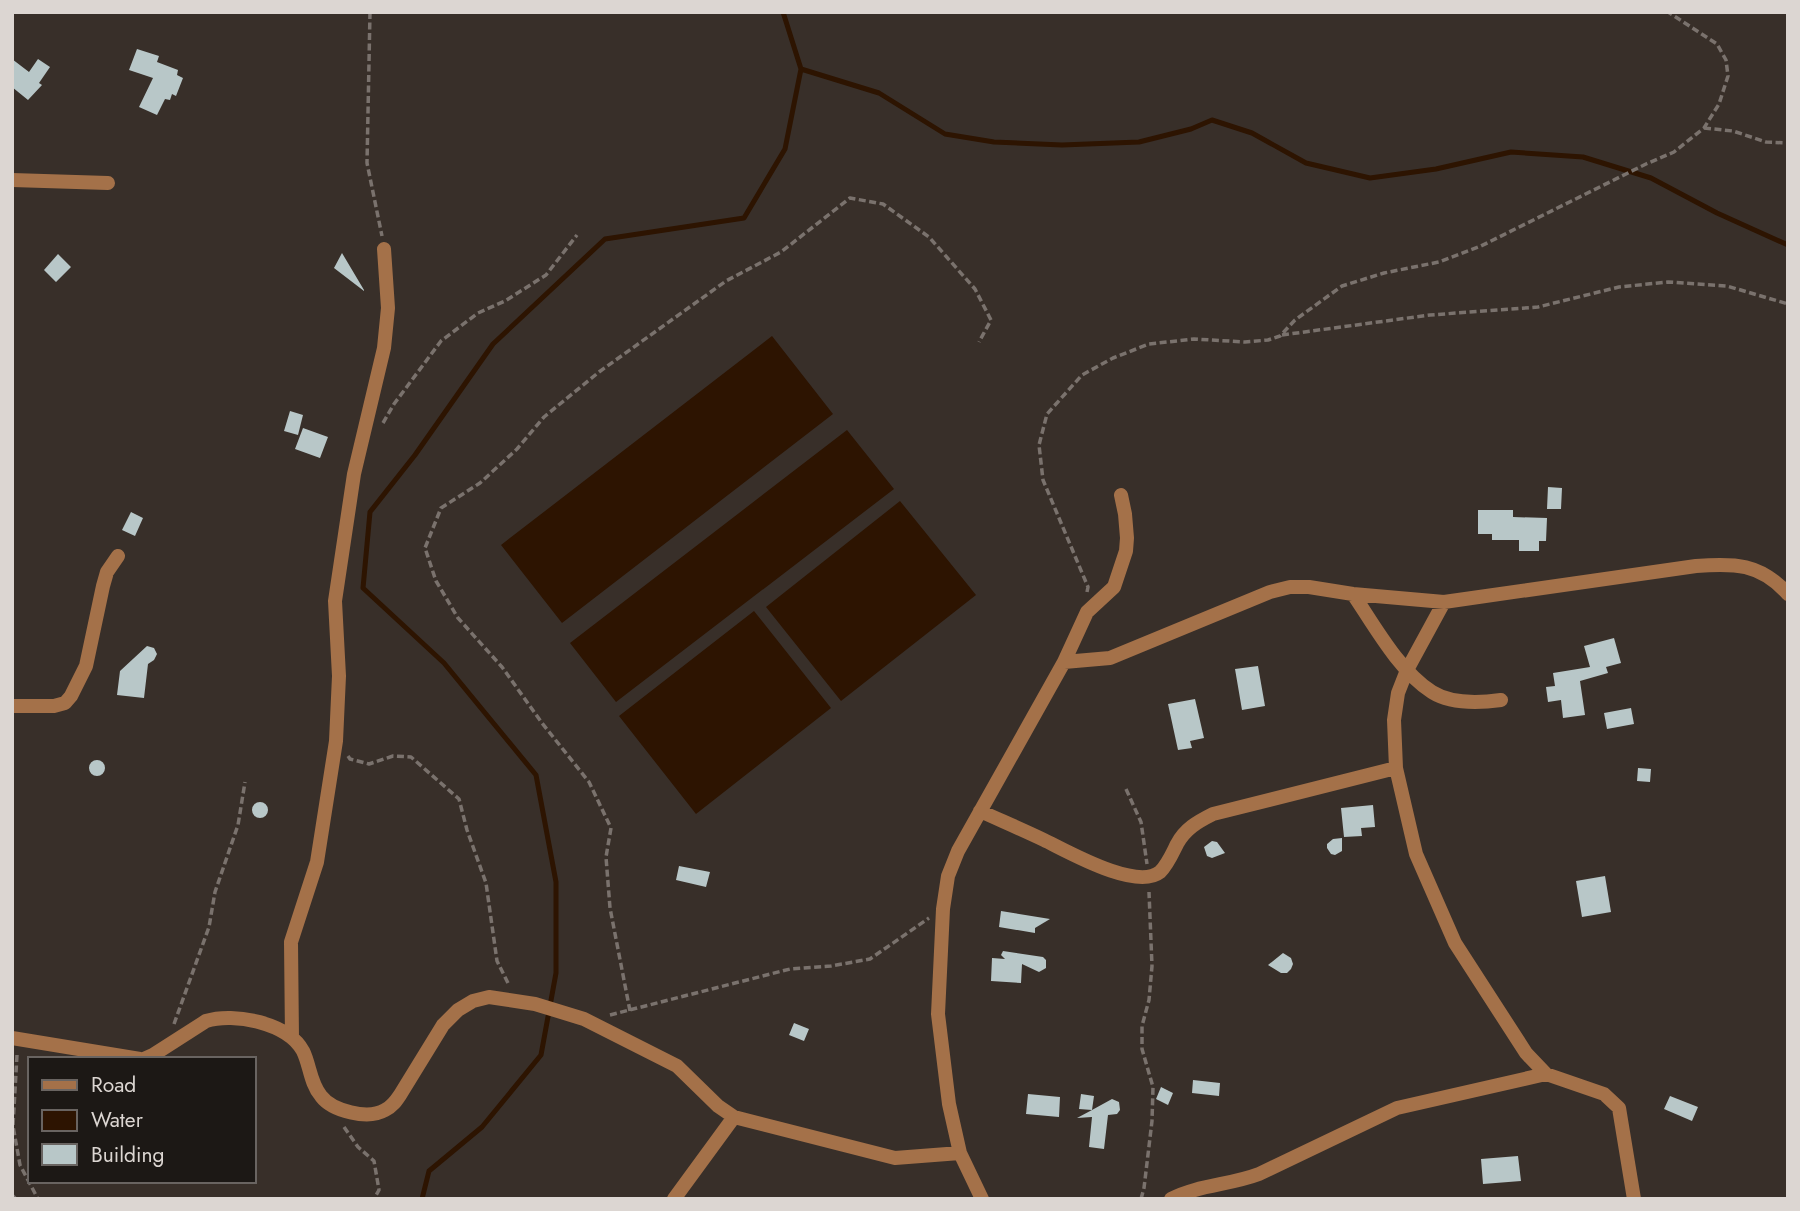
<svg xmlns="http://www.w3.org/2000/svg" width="1800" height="1211" font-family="Jost,sans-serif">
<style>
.water{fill:#2d1401}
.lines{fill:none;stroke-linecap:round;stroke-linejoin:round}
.stream{stroke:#2d1401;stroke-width:5}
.building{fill:#b8c7c8}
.path{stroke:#7a726d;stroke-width:3.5;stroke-dasharray:7 3.5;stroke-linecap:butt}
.minor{stroke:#a47149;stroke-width:14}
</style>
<rect width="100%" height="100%" fill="#382f29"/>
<path class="water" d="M772,336L833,414L562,623L501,545Z
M847,430L894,489L616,702L570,643Z
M900,501L976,595L841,701L766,607Z
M754,611L831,708L696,814L619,716Z"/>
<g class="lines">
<path class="stream" d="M801,69L879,93L945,134L994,142L1062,145L1139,142L1191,129L1212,120L1252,133L1306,163L1370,178L1436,169L1511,152L1583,157L1651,178L1717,213L1788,245
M422,1199L429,1171L482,1127L541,1055L556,973V882L536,775L444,663L363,588L370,512L415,455L493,344L605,239L744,218L785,149L801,69L783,12"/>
</g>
<path class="building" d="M137,49L159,56L157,62L178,70L177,75L183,78L176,96L172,94L170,100L165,99L157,115L139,107L153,78L129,70Z
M12,59L29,72L38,59L50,67L39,83L42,85L28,100L12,87Z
M342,253L364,290V291L334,268Z
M58,254L71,267L56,282L44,270Z
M290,411L303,415L298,435L284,431Z
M303,428L328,437L320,458L295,449Z
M1548,487L1562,488L1561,509H1547Z
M1478,510H1513V517L1547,518L1546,541H1539V551H1519V540H1492V534H1478Z
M131,512L143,518L135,536L122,530Z
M1614,638L1621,663L1606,667L1608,673L1580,681L1585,715L1563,718L1561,700L1548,702L1546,687L1555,686L1553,673L1590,667L1584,646Z
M147,646L154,648L157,654L154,660L148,664L144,698L117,695L120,671Z
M1258,666L1265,706L1242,710L1235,669Z
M1195,699L1204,738L1190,741L1192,748L1178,750L1168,704Z
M1631,708L1634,724L1607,729L1604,713Z
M89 768a8 8 0 1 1 16 0a8 8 0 1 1-16 0Z
M1638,768L1651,769L1650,782L1637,781Z
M252 810a8 8 0 1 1 16 0a8 8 0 1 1-16 0Z
M1373,805L1375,827L1361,828L1362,836L1344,837L1341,808Z
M1342,838V851L1335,855L1331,854L1327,848V844L1333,839Z
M1212,841L1217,842L1225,853L1212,858L1207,856L1204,847Z
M679,866L710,872L706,887L676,880Z
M1605,876L1611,912L1582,917L1576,881Z
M1001,911L1050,919L1035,928V933L999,927Z
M1003,951L1043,957L1046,960V968L1039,972L1022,964L1021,983L991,981L992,958L1005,959L1001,955Z
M1283,953L1291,958L1293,964L1291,969L1287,973H1281L1268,965Z
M794,1023L809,1029L804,1041L789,1035Z
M1193,1080L1220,1083L1219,1096L1192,1093Z
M1161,1087L1173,1093L1168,1105L1156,1099Z
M1028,1094L1060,1097L1059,1117L1026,1114Z
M1081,1094L1094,1096L1092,1110L1112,1099L1119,1102L1120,1110L1117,1114L1108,1115L1104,1149L1089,1147L1092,1117L1077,1118L1092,1110L1079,1109Z
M1670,1096L1698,1107L1692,1121L1664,1109Z
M1518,1156L1521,1181L1483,1184L1481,1159Z"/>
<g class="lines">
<path class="path" d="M370,12L367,163L382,236
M1704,128L1733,131L1766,142L1788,143
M1282,335L1430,315L1538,307L1619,287L1668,282L1727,286L1788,304
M383,423L394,404L441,341L478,313L505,301L546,275L577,235
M1087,592L1088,587L1043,480L1039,445L1047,414L1082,375L1113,358L1149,344L1194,339L1245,342L1268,340L1280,336L1295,320L1342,286L1384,273L1439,262L1481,246L1646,164L1674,152L1704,128L1719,104L1728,76L1726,60L1717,44L1668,12
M348,756L350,759L369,764L393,756L411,757L459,799L467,830L486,883L497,961L509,985
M1126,789L1141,822L1147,864
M630,1011L610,908L606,857L611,828L589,782L542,723L502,667L458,618L436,581L425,548L441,508L480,483L517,449L544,417L599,372L726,281L781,252L850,198L883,204L929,237L975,289L991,320L979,342
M610,1015L790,969L831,966L870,959L929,918
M174,1024L209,927L215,892L238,825L245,782
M17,1055L13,1126L20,1165L38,1199
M344,1127L358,1147L374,1161L379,1190L374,1199
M12,1195L16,1199
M1141,1199L1144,1188L1152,1121L1153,1087L1142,1049V1026L1149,1000L1152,966L1149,892"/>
<path class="minor" d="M12,180L108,183
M1353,594C1374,625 1399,671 1432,692C1451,704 1479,703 1501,700
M1444,602L1407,670L1398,693L1394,720L1396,768L1416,854L1455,943L1526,1053L1546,1074L1604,1094L1619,1108L1634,1199
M1064,662L1110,658L1270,592L1290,587H1309L1353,594L1444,602L1696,566C1734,563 1760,563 1788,594
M12,706H54L65,703L71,696L86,666L103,586L107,572L118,556
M980,811C1002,821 1023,830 1044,840C1067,851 1136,891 1160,872C1168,864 1172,854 1177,844C1185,829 1197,822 1213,814L1396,768
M12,1038L140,1059
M292,1038L291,942L317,862L336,741L339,676L335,601L354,474L384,348L388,308L384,249
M144,1059L153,1055L206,1021C234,1012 288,1023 303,1051C310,1065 310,1083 321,1096C332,1111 368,1120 385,1110C392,1107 396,1101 400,1095L443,1025L458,1010L473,1001L489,997L535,1004L584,1019L677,1066L718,1106L734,1117L895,1158L960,1153
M674,1199L734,1117
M982,1199L960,1153L949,1104L938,1014L943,909L948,876L958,851L1064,662L1087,612L1114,587L1126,551L1127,538L1125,514L1121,495
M1171,1199C1198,1185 1230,1185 1259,1174L1397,1108L1546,1074"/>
</g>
<rect width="1800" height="1211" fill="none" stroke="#dcd6d2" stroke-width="28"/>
<rect x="28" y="1057" width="228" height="126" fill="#1c1815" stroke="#696461" stroke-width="2"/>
<rect x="42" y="1080" width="35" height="10" fill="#a47149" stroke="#696461" stroke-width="2"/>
<text x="91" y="1092" font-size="21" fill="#dcd6d2">Road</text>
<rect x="42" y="1110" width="35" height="21" fill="#2d1401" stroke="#696461" stroke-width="2"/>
<text x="91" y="1127" font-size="21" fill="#dcd6d2">Water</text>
<rect x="42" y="1144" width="35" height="21" fill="#b8c7c8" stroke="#696461" stroke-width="2"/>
<text x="91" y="1162" font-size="21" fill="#dcd6d2">Building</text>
</svg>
